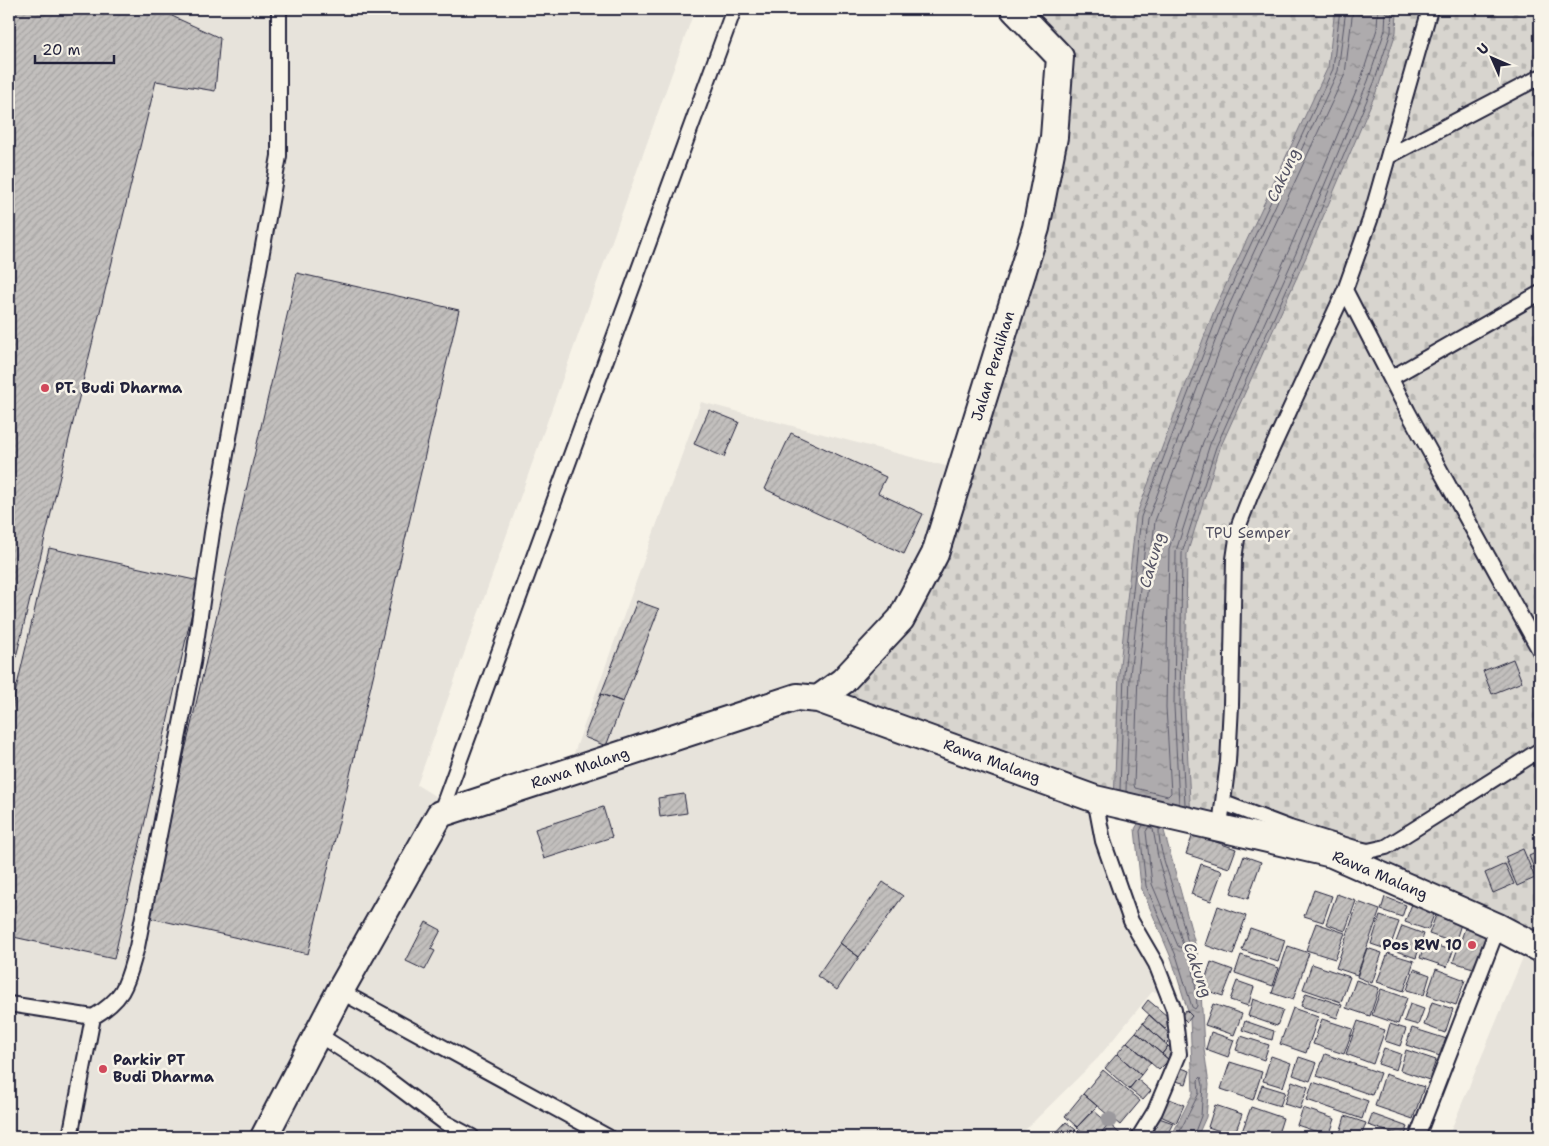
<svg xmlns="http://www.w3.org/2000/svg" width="1549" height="1146" font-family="'Shantell Sans',sans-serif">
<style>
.built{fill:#e7e3db}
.cemetery{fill:url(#cemetery-stones);stroke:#7d7c85}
.water{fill:url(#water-ripples);stroke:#76747f}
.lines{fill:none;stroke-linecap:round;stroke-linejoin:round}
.shore{stroke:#5a5969;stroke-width:1}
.building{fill:url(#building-hatch);stroke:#22223b}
.lane-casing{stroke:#22223b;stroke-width:18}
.street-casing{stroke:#22223b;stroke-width:30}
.lane{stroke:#f7f3e8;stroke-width:14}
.street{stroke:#f7f3e8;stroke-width:26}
.tree{fill:#9b999d}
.poi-dot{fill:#d1495b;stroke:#f7f3e8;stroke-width:2}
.labels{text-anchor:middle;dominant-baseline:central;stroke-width:5;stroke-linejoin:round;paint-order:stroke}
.street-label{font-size:15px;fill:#22223b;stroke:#f7f3e8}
.poi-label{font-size:15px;font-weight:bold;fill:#22223b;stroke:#f7f3e8;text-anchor:start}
.park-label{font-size:15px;fill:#504f60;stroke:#f7f3e8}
.water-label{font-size:16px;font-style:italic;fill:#535263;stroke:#f7f3e8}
</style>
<defs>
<pattern id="cemetery-stones" width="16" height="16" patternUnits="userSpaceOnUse" patternTransform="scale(1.25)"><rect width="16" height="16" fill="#d8d5cf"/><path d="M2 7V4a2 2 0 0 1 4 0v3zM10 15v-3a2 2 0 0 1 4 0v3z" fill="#b9b7b3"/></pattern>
<pattern id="water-ripples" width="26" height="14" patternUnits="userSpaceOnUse" patternTransform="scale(1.25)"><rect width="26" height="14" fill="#aeabad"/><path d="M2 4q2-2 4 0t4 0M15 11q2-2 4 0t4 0" fill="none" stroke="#8d8b8e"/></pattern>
<pattern id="building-hatch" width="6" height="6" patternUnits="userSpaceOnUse" patternTransform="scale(1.25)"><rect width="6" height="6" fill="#c2bfbd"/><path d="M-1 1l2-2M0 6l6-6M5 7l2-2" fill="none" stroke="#a6a4a3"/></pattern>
</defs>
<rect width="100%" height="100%" fill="#f7f3e8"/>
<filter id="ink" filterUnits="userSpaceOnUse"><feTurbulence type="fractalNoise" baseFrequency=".02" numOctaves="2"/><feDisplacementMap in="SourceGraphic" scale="10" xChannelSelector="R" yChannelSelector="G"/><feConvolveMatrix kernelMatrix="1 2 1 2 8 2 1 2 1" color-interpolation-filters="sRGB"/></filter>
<g filter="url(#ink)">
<path class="built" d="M9,9H695L417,785L456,809L565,778L701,402L961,470L1095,799L1106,847L1167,991L1152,992L1098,1058L1018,1137H9Z
M1529,943L1540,949V1137H1448Z"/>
<path class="cemetery" d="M1014,9H1540V949L1332,854L1191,820L818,699L901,619L1036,228L1060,57Z"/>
<path class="water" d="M1335,9H1397L1396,32L1379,85L1306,257L1220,448L1187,554L1185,706L1191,820L1114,802L1119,674L1136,516L1215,308L1328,67Z
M1143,815L1172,819L1164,831L1197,951L1201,991L1204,1049L1209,1085L1206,1117L1197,1137H1171L1193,1093L1190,1018L1172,960L1141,887L1135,829Z"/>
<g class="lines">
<path class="shore" d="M1353,9L1345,74L1233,315L1155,521L1138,675L1134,785L1135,788L1168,796L1171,793L1166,707L1169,549L1203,442L1289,250L1361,79L1377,29L1378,9
M1120,790L1124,674L1141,517L1220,310L1333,69L1340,9
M1126,791L1130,675L1148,519L1226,312L1338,71L1346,9
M1179,804L1174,706L1176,551L1210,444L1296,253L1368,81L1385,30L1386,9
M1185,805L1180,706L1182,553L1216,447L1302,255L1374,83L1391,32L1392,9
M1143,825L1140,831L1146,886L1177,958L1192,1007L1195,1009L1197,1006C1195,966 1186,931 1174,893C1169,873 1158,849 1159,829
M1149,827L1153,829L1159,862L1183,945L1181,948L1178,946L1152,884L1146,832Z
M1177,1137L1199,1093L1198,1080L1201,1077L1203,1085L1201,1116L1193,1137"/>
</g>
<path class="building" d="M9,9H172V16L220,38L215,91L156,81L9,686Z
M297,273L459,310L308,954L146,917Z
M709,410L739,422L724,457L694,444Z
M791,433L886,477L878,493L923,514L904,554L765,489Z
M49,548L199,581L114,959L9,936V720Z
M637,601L659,609L623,702L601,694Z
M1513,659L1522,682L1492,694L1483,671Z
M601,694L623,702L606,746L584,737Z
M684,794L687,813L660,817L658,798Z
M603,807L612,837L544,859L535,829Z
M1193,834L1236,849L1229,868L1186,854Z
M1523,849L1535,878L1517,886L1505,857Z
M1540,851V883L1529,856Z
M1244,856L1261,862L1248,899L1231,893Z
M1201,864L1222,871L1211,901L1191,894Z
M1505,864L1514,884L1493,893L1485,873Z
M883,882L903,896L859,957L840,943Z
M1314,890L1332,896L1323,922L1304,916Z
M1337,894L1356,901L1345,931L1326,924Z
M1385,897L1406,905L1402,917L1381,910Z
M1358,902L1380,910L1357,975L1336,968Z
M1412,904L1435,912L1428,930L1405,922Z
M1218,906L1246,916L1233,955L1205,945Z
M1436,915L1461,924L1455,943L1429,934Z
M1380,916L1399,922L1389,950L1371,944Z
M1468,920L1493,929L1473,968L1453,962Z
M426,922L441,930L431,949L435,951L425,970L406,961Z
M1316,923L1345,933L1335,959L1306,950Z
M1402,926L1424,934L1416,958L1393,950Z
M1250,928L1285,940L1278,962L1242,950Z
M1425,942L1453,951L1447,967L1420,958Z
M840,943L859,957L837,990L817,976Z
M1288,946L1309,953L1293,1000L1272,993Z
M1367,948L1382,953L1372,983L1357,977Z
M1388,953L1414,961L1404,991L1377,982Z
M1241,955L1279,968L1273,986L1235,973Z
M1211,962L1233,970L1223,996L1202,989Z
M1312,964L1350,977L1341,1002L1303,989Z
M1414,969L1430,975L1424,995L1407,990Z
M1436,969L1465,980L1456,1005L1427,995Z
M1356,980L1379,988L1370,1016L1346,1008Z
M1237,981L1254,987L1248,1006L1230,1000Z
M1381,989L1407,998L1398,1024L1372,1015Z
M1306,993L1342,1005L1337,1018L1301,1006Z
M1253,999L1283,1010L1277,1026L1248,1016Z
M1148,1000L1173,1021L1165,1029L1142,1008Z
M1432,1002L1453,1009L1445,1033L1424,1025Z
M1213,1004L1242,1014L1234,1035L1205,1025Z
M1410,1004L1424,1009L1418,1025L1404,1021Z
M1293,1008L1318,1017L1306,1053L1280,1044Z
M1186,1010L1192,1016L1187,1022L1181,1016Z
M1149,1015L1173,1037L1166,1044L1143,1023Z
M1322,1019L1353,1029L1344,1054L1313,1044Z
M1245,1021L1274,1031L1272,1040L1242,1030Z
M1358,1021L1385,1030L1373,1064L1346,1054Z
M1143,1023L1168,1046L1162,1054L1136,1032Z
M1390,1024L1406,1029L1400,1046L1385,1041Z
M1412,1028L1447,1039L1440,1056L1406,1045Z
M1136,1032L1169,1060L1159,1070L1127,1042Z
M1211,1032L1234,1040L1228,1057L1206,1049Z
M1241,1036L1269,1045L1264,1060L1236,1050Z
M1127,1042L1151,1062L1141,1075L1117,1054Z
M1168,1046L1175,1052L1169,1060L1162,1054Z
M1384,1048L1401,1054L1396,1070L1378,1064Z
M1406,1050L1436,1060L1429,1080L1400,1070Z
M1117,1054L1141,1075L1129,1089L1105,1068Z
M1325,1054L1380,1073L1372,1095L1317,1076Z
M1271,1056L1291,1063L1283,1087L1263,1081Z
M1299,1057L1317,1063L1310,1081L1293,1075Z
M1230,1062L1262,1072L1253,1100L1221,1089Z
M1181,1068L1190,1071L1186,1084L1176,1081Z
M1103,1070L1140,1101L1120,1125L1083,1094Z
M1385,1074L1424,1087L1413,1119L1375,1106Z
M1137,1079L1151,1091L1143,1100L1129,1089Z
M1292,1081L1308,1087L1300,1109L1284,1104Z
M1313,1082L1368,1101L1362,1119L1307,1100Z
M1262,1085L1285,1092L1280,1106L1257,1099Z
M1083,1094L1097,1106L1077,1127L1065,1116Z
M1165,1097L1184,1105L1176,1123L1156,1114Z
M1215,1105L1242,1114L1234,1136L1208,1127Z
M1251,1107L1283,1118L1277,1137H1240Z
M1303,1108L1335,1119L1329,1136L1297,1125Z
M1093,1110L1109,1124L1097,1137H1089L1077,1127Z
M1372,1114L1408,1127L1404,1137L1368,1125Z
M1345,1116L1366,1123L1361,1137L1340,1133Z
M1159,1118L1173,1123L1166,1137L1152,1134Z
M1066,1122L1076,1130L1069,1137H1056L1054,1135Z
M1109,1124L1124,1137H1108L1102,1132Z"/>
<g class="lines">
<g class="lane-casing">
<path id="lane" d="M1389,156L1540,77
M1345,290L1408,412L1540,651
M1391,378L1540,293
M1095,799L1103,841L1131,921L1156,964L1174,1010L1179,1054L1155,1111L1139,1137
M1224,803L1290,828L1355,848L1368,851L1386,847L1540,750
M440,814L734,9
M1220,826L1228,762L1231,705L1234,559L1239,525L1251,494L1345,290L1370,220L1430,9
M340,991L608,1137
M9,1004L93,1017C127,997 127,981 137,947L193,663L212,533L279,156V9
M319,1035L382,1075L444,1122L472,1137
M70,1137L93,1017
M1417,1137L1498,927"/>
</g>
<g class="street-casing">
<path id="street" d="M818,699L843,681L901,619L935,554L1036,228L1054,137L1060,57L1014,9
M264,1137L340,991L440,814L797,697L818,699L1095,799L1332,854L1498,927L1540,949"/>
</g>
<use href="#lane" class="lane"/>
<use href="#street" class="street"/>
</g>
<circle class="tree" cx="1109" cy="1120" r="8"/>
</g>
<g class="poi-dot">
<circle cx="45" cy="388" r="5"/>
<circle cx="1472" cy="945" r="5"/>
<circle cx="103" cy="1069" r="5"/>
</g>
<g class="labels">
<g class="street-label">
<text transform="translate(993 366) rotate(-73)">Jalan Peralihan</text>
<text transform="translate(992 761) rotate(20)">Rawa Malang</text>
<text transform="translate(580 768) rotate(-18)">Rawa Malang</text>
<text transform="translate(1380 875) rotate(23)">Rawa Malang</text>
</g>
<g class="poi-label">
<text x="55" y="388">PT. Budi Dharma</text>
<text x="1462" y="945" text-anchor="end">Pos RW 10</text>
<text x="113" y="1060">Parkir PT<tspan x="113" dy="17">Budi Dharma</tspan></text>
</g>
<g class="park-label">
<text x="1248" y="533">TPU Semper</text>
</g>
<g class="water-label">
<text transform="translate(1283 175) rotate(-65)">Cakung</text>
<text transform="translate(1152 560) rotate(-74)">Cakung</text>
<text transform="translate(1198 970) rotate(71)">Cakung</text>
</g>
</g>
<rect width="1549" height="1146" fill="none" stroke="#f7f3e8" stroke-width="30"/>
<rect x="15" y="15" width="1519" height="1116" fill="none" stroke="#22223b" stroke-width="2" filter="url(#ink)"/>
<g transform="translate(1492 58) rotate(315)" stroke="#f7f3e8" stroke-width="4" paint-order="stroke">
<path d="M0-4L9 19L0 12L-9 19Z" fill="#22223b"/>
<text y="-8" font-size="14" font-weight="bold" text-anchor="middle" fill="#22223b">U</text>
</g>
<path d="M35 55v8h79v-8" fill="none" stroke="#22223b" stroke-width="2.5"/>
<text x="42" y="55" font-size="15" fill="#22223b" stroke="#f7f3e8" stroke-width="4" paint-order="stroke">20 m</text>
</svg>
